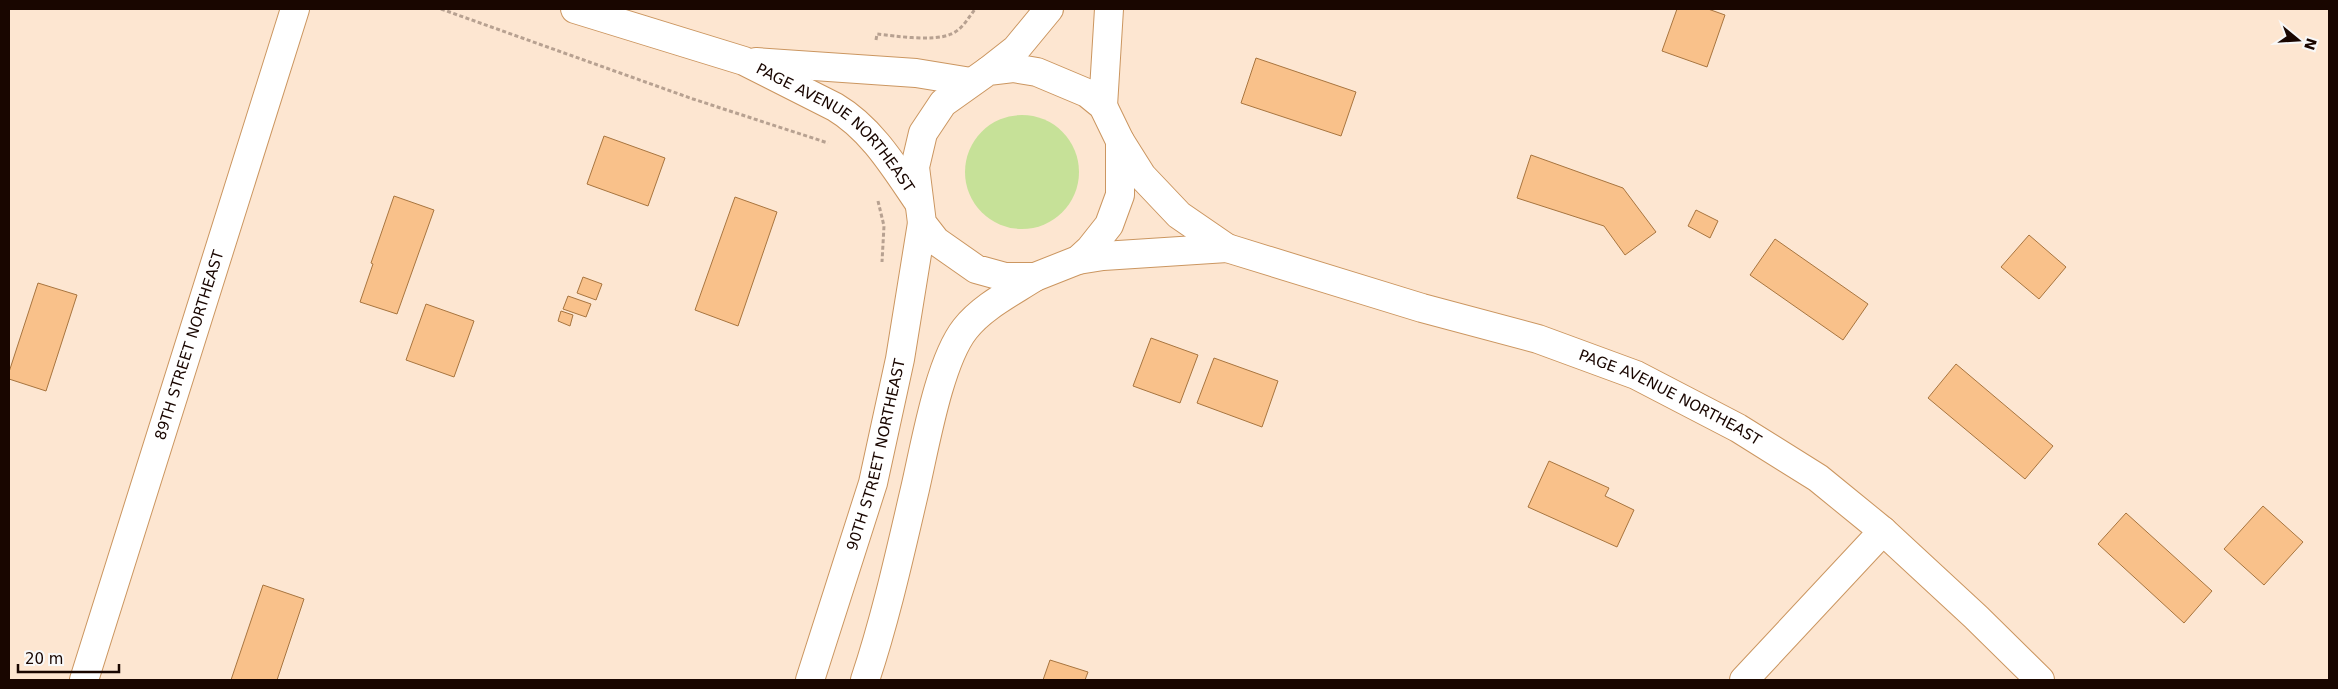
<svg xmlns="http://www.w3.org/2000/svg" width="2338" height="689" font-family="'DejaVu Sans',sans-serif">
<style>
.green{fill:#c6e198}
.building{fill:#f9c18a;stroke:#a8753f}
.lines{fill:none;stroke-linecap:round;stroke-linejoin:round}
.minor-casing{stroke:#cb9660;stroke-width:30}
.tertiary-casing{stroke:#cb9660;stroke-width:30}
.secondary-casing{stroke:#cb9660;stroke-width:30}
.path{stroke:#b7a191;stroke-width:3;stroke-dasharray:4 2.5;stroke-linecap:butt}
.minor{stroke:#fff;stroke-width:28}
.tertiary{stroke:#fff;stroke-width:28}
.secondary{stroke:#fff;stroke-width:28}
.labels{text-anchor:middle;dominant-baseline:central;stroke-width:4;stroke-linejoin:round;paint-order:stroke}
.street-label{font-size:15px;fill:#190600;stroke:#f8f8f8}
</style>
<rect width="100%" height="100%" fill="#fde6d1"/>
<path class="green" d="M965 172a57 57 0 1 1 114 0a57 57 0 1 1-114 0Z"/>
<path class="building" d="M1677,9H1708L1725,15L1707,67L1662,51Z
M1256,58L1356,92L1341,136L1241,103Z
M604,136L665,158L648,206L587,184Z
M1531,155L1623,188L1656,232L1625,255L1604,226L1517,198Z
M394,196L434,210L397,314L360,302L373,264L371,263Z
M735,197L777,212L738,326L695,310Z
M1696,210L1718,221L1710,238L1688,226Z
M2029,235L2066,267L2039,299L2001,267Z
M1775,239L1868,304L1843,340L1750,275Z
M583,277L602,284L596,300L577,293Z
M38,283L77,295L46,391L9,379V372Z
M568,296L591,304L586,317L563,309Z
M426,304L474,321L454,377L406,360Z
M561,311L573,315L570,326L558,321Z
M1151,338L1198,355L1180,403L1133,386Z
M1214,358L1278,381L1262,427L1197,403Z
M1956,364L2053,446L2025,479L1928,398Z
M1549,461L1609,488L1605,496L1634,510L1617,547L1528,507Z
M2263,506L2303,542L2264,585L2224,549Z
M2126,513L2212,591L2184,623L2098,544Z
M263,585L304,599L277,680H231Z
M1050,660L1088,672L1085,680H1043Z"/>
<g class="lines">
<g class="minor-casing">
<g id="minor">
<path id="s1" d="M1120,141L1142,176L1179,215L1227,248L1422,308L1538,339L1636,375L1738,428L1818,478L1883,531L1976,617L2040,680"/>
<path d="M1078,260L1103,256L1227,248"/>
<path id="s2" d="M84,680L295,9"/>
<path d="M1744,680L1883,531"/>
</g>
</g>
<g class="tertiary-casing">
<g id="tertiary">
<path id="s3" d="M575,9L744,61L835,107C872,129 895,168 919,203"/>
<path d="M756,62L916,73L971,82"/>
</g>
</g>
<g class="secondary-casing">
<g id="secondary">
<path d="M1013,68L1037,72L1087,93L1103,106L1120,141V195L1109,225L1090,249L1078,260L1035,277H1005L976,269L936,241L922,223L915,167L923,133L943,103L988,71Z"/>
<path d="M988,71L1016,49L1049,9"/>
<path d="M1103,106L1109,9"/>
<path id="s4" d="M810,680L873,483L900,359L922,223"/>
<path d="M865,680C886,617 900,553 915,489C925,446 939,362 965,329C982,307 1012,292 1035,277"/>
</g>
</g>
<path class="path" d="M441,9L693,99L828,143
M876,40L877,34C896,36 934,42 951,34C962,30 969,17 975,9
M878,201L884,226L882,262"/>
<use href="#minor" class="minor"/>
<use href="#tertiary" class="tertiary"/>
<use href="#secondary" class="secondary"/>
</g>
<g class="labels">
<g class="street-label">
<text stroke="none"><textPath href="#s3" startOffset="292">PAGE AVENUE NORTHEAST</textPath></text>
<text stroke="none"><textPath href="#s2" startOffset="351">89TH STREET NORTHEAST</textPath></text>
<text stroke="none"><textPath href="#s1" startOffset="622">PAGE AVENUE NORTHEAST</textPath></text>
<text stroke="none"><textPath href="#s4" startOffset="235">90TH STREET NORTHEAST</textPath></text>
</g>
</g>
<rect width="2338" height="689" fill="none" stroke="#190600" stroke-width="20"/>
<g transform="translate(2298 40) rotate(108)" stroke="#f8f8f8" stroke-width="4" paint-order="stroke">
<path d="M0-4L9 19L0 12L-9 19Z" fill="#190600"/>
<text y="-8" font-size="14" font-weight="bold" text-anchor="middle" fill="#190600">N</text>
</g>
<path d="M18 664v8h101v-8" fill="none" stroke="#190600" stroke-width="2.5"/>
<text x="25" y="664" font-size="15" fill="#190600" stroke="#f8f8f8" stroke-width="4" paint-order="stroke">20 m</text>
</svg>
